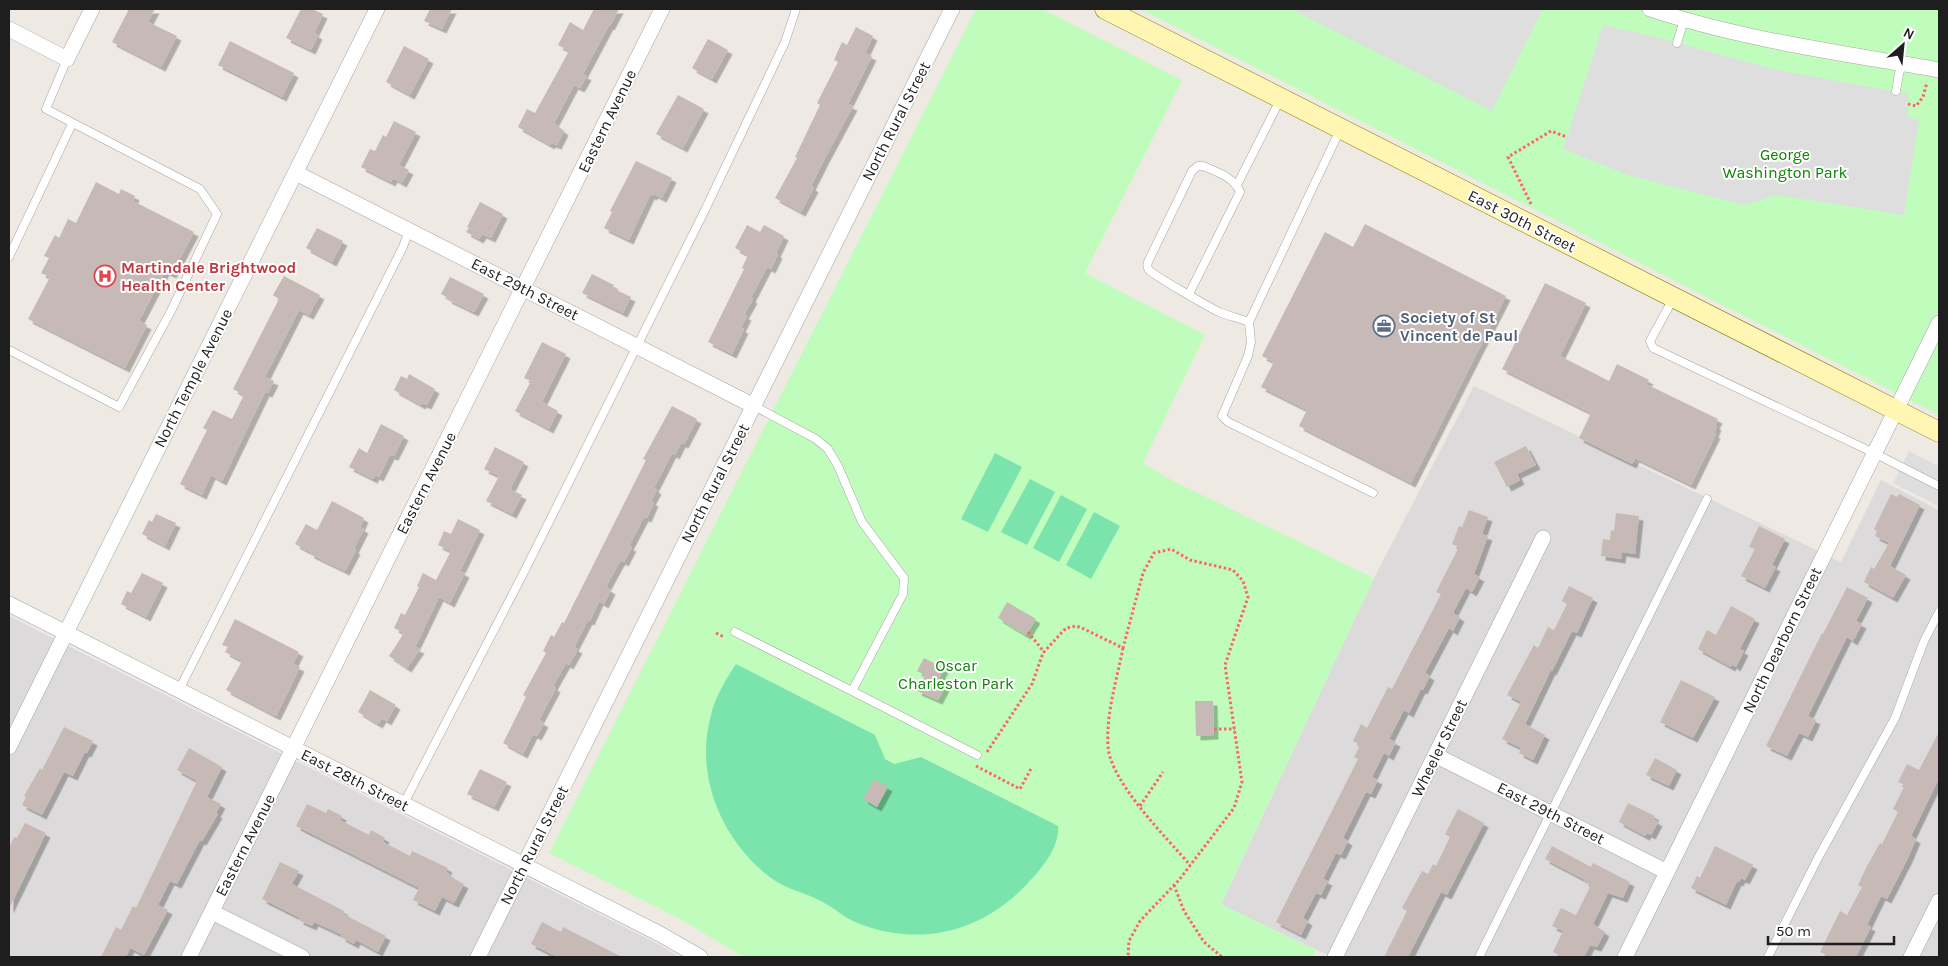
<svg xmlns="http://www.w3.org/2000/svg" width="1948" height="966" font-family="Karla,sans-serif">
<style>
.residential{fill:#dcdadb}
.park{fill:#c0fdbc}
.pitch{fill:#7be4ac}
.parking{fill:#dedede}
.building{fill:#c7bab6;filter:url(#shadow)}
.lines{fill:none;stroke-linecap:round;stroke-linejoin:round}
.lane-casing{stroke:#a5a5a5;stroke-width:9}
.street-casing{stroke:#a5a5a5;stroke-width:16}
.secondary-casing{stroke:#797400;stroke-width:21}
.path{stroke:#ff646b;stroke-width:3;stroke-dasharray:2.5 2.5;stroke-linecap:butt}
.lane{stroke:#fff;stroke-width:8}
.street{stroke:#fff;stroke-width:15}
.secondary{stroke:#fef6b2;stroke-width:20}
.labels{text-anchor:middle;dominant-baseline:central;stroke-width:4;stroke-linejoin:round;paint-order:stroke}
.street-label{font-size:16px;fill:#1e1e1e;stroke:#fff}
.park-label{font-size:16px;fill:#0c8304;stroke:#fff}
.health-label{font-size:16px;font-weight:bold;fill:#be3a42;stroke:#fff;text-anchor:start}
.service-label{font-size:16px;font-weight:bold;fill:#4e5e75;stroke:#fff;text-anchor:start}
</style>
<defs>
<filter id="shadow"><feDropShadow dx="4.5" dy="4.5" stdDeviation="0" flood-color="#0004"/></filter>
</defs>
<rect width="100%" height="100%" fill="#efe9e3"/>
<path class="residential" d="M1474,386L1841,562L1881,480L1939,510V957H1332L1221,905L1374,578Z
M9,616L658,944L679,957H9Z"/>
<path class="park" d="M976,9H1042L1182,80L1085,273L1205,335L1143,463L1175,482L1374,578L1221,904L1316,950L1313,957H743L682,920L549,853Z
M1140,9H1939V415Z"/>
<path class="pitch" d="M995,453L1022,467L988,532L961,519Z
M1030,479L1055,492L1027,545L1001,532Z
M1061,495L1087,509L1059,562L1033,548Z
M1094,512L1120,526L1091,579L1066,565Z
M736,664L875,735L885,759L894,764L921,757L1058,826C1060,847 1041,870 1027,884C981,933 917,948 855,922C842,916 832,906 819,900C803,892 786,889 771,878C722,841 694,776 711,715C715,697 726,679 736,664Z"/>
<path class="parking" d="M1291,9H1543L1492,111Z
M1603,25L1664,39L1773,69L1908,94V117L1919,120L1904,215L1776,195L1744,205L1628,175L1563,149Z
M1909,451L1939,466V506L1893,483Z"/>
<path class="building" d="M129,9H155L148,22L177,36L161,67L112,42Z
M301,9H312L323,14L314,33L318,35L311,50L286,38Z
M430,9H452L442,29L424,21Z
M594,9H619L610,26L609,25L583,74L587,76L580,88L574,85L554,123L564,131L557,145L551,143L550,145L518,127L527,109L535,113L569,51L558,45L570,22L583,30Z
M856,27L873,36L865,53L872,56L848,104L853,106L824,160L811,186L814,188L801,212L775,198L797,158L795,157L820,105L817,103L838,62L834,60L842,42L847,45Z
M708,39L728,50L712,79L692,68Z
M230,41L294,73L282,97L218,65Z
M404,46L429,59L410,95L386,82Z
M678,95L704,109L683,148L656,134Z
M394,121L416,132L399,165L409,170L402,183L393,178L391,182L361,167L370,149L375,151L383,135L386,137Z
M636,161L672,178L662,198L654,194L652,196L650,195L629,240L604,228L612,212L610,211Z
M96,182L119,194L121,189L135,196L133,201L194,232L172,274L165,271L139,321L147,325L125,368L28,319L50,277L41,273L49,258L44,256L55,235L59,238L68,219L76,223Z
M480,202L503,214L491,238L482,234L479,239L466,232L469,228L467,227Z
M1365,224L1506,296L1411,483L1299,426L1307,410L1261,387L1274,362L1262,356L1325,232L1353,247Z
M747,225L760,232L764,225L784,236L776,253L778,254L771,269L767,267L751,298L753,299L744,315L747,316L741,328L744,329L732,354L708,342L744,269L742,268L748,255L735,248Z
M317,228L343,241L332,262L306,248Z
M592,274L614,285L612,288L631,297L623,313L582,293Z
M284,276L320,295L309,315L299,310L265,377L274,381L268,393L265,392L222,481L211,475L202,495L180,484L207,430L203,428L213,410L232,419L244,395L233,389L279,299L273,295Z
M450,277L484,294L474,312L447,299L448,298L441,294Z
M1545,283L1586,303L1560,356L1609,381L1617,364L1649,380L1646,384L1718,419L1715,425L1717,426L1714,433L1716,434L1691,485L1635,458L1632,464L1579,438L1591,413L1502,369Z
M542,342L566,354L542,402L558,411L549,429L515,411L531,381L524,378Z
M409,374L435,389L427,405L422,403L421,405L394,390L401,376L407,379Z
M672,406L697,419L684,444L681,443L675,455L672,453L654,488L657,490L651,501L654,502L647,518L644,517L629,546L632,547L624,562L621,560L618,565L606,587L611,590L604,604L599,601L590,621L588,620L574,647L578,649L569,665L566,663L553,686L556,688L539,720L544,723L537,736L533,734L523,754L503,743L526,697L523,695L546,653L543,651L551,635L554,637L562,622L564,623L646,460L643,459Z
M381,424L404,436L394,456L390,455L379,477L375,475L373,479L349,467L359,448L367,453Z
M1526,446L1536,465L1517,474L1520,480L1507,487L1494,462Z
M495,447L524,462L510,489L522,495L512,514L486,501L499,476L484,469Z
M1891,494L1897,497L1899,494L1920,505L1890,566L1906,575L1893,598L1864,582L1871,567L1874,569L1889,543L1875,536L1877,531L1874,529Z
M332,501L364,518L360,527L364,529L354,549L356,550L345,571L310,554V552L295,544L306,524L317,530Z
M1469,510L1488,517L1482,534L1488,536L1474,574L1480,577L1472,592L1466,588L1453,613L1460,617L1453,631L1449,628L1425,673L1430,676L1423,690L1421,689L1409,713L1404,710L1389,739L1396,742L1389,756L1384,753L1372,777L1378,780L1371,794L1366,792L1343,838L1348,841L1341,855L1336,853L1323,879L1328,881L1321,895L1316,893L1303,918L1308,921L1301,935L1276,922L1358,759L1354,757L1360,745L1353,741L1361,724L1367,728L1388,687L1392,689L1441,594L1436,592L1459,547L1452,544L1459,526L1462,527Z
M1616,513L1639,516L1635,554L1622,552L1621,559L1601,556L1603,539L1610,540L1611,530L1614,531Z
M156,514L176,523L165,546L142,534L149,520L152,522Z
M458,519L480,530L460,571L465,573L450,603L439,597L415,647L420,649L407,668L389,656L404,633L394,628L401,613L405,615L419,587L417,586L423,573L436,580L451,551L438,545L444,531L451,534Z
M1759,526L1785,539L1772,565L1776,567L1765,588L1741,576L1755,549L1749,547Z
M142,573L163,583L146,617L121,604L127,591L131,593Z
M1569,586L1593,598L1577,633L1572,631L1552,671L1551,670L1525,724L1545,735L1533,760L1519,753L1521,748L1502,739L1521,702L1507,695L1534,645L1538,648L1548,627L1554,630L1567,604L1562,601Z
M1847,587L1868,598L1856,621L1862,624L1853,641L1847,637L1808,716L1816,720L1808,737L1799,733L1787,756L1766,746L1822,633L1823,634Z
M1007,602L1036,619L1026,635L998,618Z
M1731,606L1755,619L1740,649L1744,651L1736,667L1732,664L1731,667L1698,649L1707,630L1716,635Z
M235,619L299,652L293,664L300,667L276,716L226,690L242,661L225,652L228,647L222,645Z
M924,658L944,668L937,683L945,687L938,700L917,691L925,675L917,671Z
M1681,680L1715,697L1693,738L1660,722Z
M370,690L396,705L387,721L382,718L378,724L358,712Z
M1195,701H1213L1214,735L1196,736Z
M64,727L93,741L87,753L85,752L73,776L64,772L42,815L22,805L26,797L24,796L40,768L42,770Z
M1939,732V778L1913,832L1911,836L1916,839L1908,858L1887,899L1881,896L1867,925L1871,927L1856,957H1831L1820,952L1840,911L1847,915L1862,887L1858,885L1866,868L1880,843L1882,844L1898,812L1893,809L1905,785L1898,782L1907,764L1919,770Z
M189,748L222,767L207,797L221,804L216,813L218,814L202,841L200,840L177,884L170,881L158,905L168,910L144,955L130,948L126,957H101L116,927L121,930L133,906L136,908L197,781L177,770Z
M1655,758L1677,770L1669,786L1646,775Z
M480,769L507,782L494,807L467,794Z
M874,779L888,787L877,807L863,799Z
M1628,803L1655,816L1653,819L1658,822L1651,835L1647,833L1645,836L1619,822Z
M307,804L326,813L328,809L342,816L340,820L369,835L371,830L385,838L383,842L410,856L412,851L448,868L446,872L450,874L449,876L464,884L454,903L442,897L435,911L413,900L419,888L296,826Z
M1458,809L1484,823L1447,895L1441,892L1408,957H1384L1407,911L1402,908L1422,871L1428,874L1433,864L1436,866L1450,837L1445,834Z
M25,823L46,833L9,909V848L14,837L17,838Z
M1552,846L1591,867L1593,863L1630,882L1623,898L1608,893L1593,924L1605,932L1597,947L1590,945L1584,957H1562L1553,952L1563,931L1552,926L1561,908L1576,915L1591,885L1584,882L1585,880L1545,859Z
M1715,846L1753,865L1745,880L1741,878L1739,882L1737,881L1726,905L1691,888L1697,876L1700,878Z
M280,862L299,871L292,884L344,911L343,914L386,936L378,952L356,940L354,944L341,937L342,935L314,922L312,926L299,920L300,918L262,899Z
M542,922L561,932L563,927L622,957H557L531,944Z"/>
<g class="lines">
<g class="lane-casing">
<path id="lane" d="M1677,43L1684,20
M1896,91L1901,63
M1340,130L1249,322L1251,342L1248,356L1222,416L1228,422L1373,493
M1237,185L1281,98
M9,257L72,124
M1189,294L1240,192C1234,177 1217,172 1203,166H1198L1192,171L1148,262C1147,266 1147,267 1149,270C1153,275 1209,307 1219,312C1228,316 1239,318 1249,322
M1673,299L1650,341L1653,348L1874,453L1939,486
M9,350L119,407L171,311L217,214L200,189L46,109L67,59
M754,406L816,439L828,449L838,466L862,522L904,578L903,594L852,691L977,755
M735,632L852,691
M179,690L403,247L409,230
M403,805L522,576L704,212L785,42L796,9
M1479,957L1707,499
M1768,957L1818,858L1895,718L1924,641L1939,612"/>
</g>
<g class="street-casing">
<path id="street" d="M1650,9C1744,40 1842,53 1939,70
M9,29L67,59L92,9
M296,173L754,406
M9,604L660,934L700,957
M9,747L377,9
M1435,755L1667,872
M212,912L302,957
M189,957L662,9
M478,957L952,9
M1335,957L1543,538
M1625,957L1939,323
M1911,957L1939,901"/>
</g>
<g class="secondary-casing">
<path id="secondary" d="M1105,9L1939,432"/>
</g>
<path class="path" d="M1908,104L1916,106L1923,97L1927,82
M1531,204L1508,157L1551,131L1567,137
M1028,632L1044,652
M716,633L724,637
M1123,648C1117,679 1106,713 1108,746C1110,782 1167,838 1190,865
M1214,729H1235
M987,752L1032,684L1043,653L1066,628L1076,626L1082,628L1123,648L1143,573L1154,553L1171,549L1190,560L1233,570L1243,581L1248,597L1225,665L1242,782L1234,808L1179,880L1140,921L1129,941L1128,957
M976,766L1020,789L1032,767
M1140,806L1163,772
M1174,885L1184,911L1204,942L1222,957"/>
<use href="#lane" class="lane"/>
<use href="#street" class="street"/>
<use href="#secondary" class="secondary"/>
</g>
<defs>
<g id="hospital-ring" transform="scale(1.125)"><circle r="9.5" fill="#fff" stroke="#e0444e" stroke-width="1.5"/><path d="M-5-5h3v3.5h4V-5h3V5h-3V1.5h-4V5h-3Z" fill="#e0444e"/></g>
<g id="office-ring" transform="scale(1.125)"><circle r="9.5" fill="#fff" stroke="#5c6f8a" stroke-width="1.5"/><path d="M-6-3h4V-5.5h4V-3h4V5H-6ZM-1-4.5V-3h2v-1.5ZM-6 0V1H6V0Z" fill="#5c6f8a"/></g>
</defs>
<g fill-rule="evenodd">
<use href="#hospital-ring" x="105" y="276"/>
<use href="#office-ring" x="1384" y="326"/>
</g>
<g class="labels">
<g class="street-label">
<text transform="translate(607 121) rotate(-64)">Eastern Avenue</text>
<text transform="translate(896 121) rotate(-63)">North Rural Street</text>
<text transform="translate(1522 221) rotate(27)">East 30th Street</text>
<text transform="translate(525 289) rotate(27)">East 29th Street</text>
<text transform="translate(193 378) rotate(-63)">North Temple Avenue</text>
<text transform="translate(426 483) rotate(-63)">Eastern Avenue</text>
<text transform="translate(715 483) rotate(-63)">North Rural Street</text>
<text transform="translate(1782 640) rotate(-64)">North Dearborn Street</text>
<text transform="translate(1439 748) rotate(-64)">Wheeler Street</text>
<text transform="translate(355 780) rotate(27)">East 28th Street</text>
<text transform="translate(1551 813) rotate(27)">East 29th Street</text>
<text transform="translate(245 845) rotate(-63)">Eastern Avenue</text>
<text transform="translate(534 845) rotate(-63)">North Rural Street</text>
</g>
<g class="park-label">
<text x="1785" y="154">George<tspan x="1785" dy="18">Washington Park</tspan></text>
<text x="956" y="665">Oscar<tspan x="956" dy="18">Charleston Park</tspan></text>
</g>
<g class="health-label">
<text x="121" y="267">Martindale Brightwood<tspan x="121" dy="18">Health Center</tspan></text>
</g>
<g class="service-label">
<text x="1400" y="317">Society of St<tspan x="1400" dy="18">Vincent de Paul</tspan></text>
</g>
</g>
<rect width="1948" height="966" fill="none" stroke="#1e1e1e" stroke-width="20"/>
<g transform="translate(1903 45) rotate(27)" stroke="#ffffff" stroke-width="4" paint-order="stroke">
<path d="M0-4L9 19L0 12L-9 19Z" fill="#1e1e1e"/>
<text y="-8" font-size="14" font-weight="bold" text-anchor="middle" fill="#1e1e1e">N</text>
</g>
<path d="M1768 936v8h126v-8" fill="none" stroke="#1e1e1e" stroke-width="2.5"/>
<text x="1776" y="936" font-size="15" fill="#1e1e1e" stroke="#ffffff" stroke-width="4" paint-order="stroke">50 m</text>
</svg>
